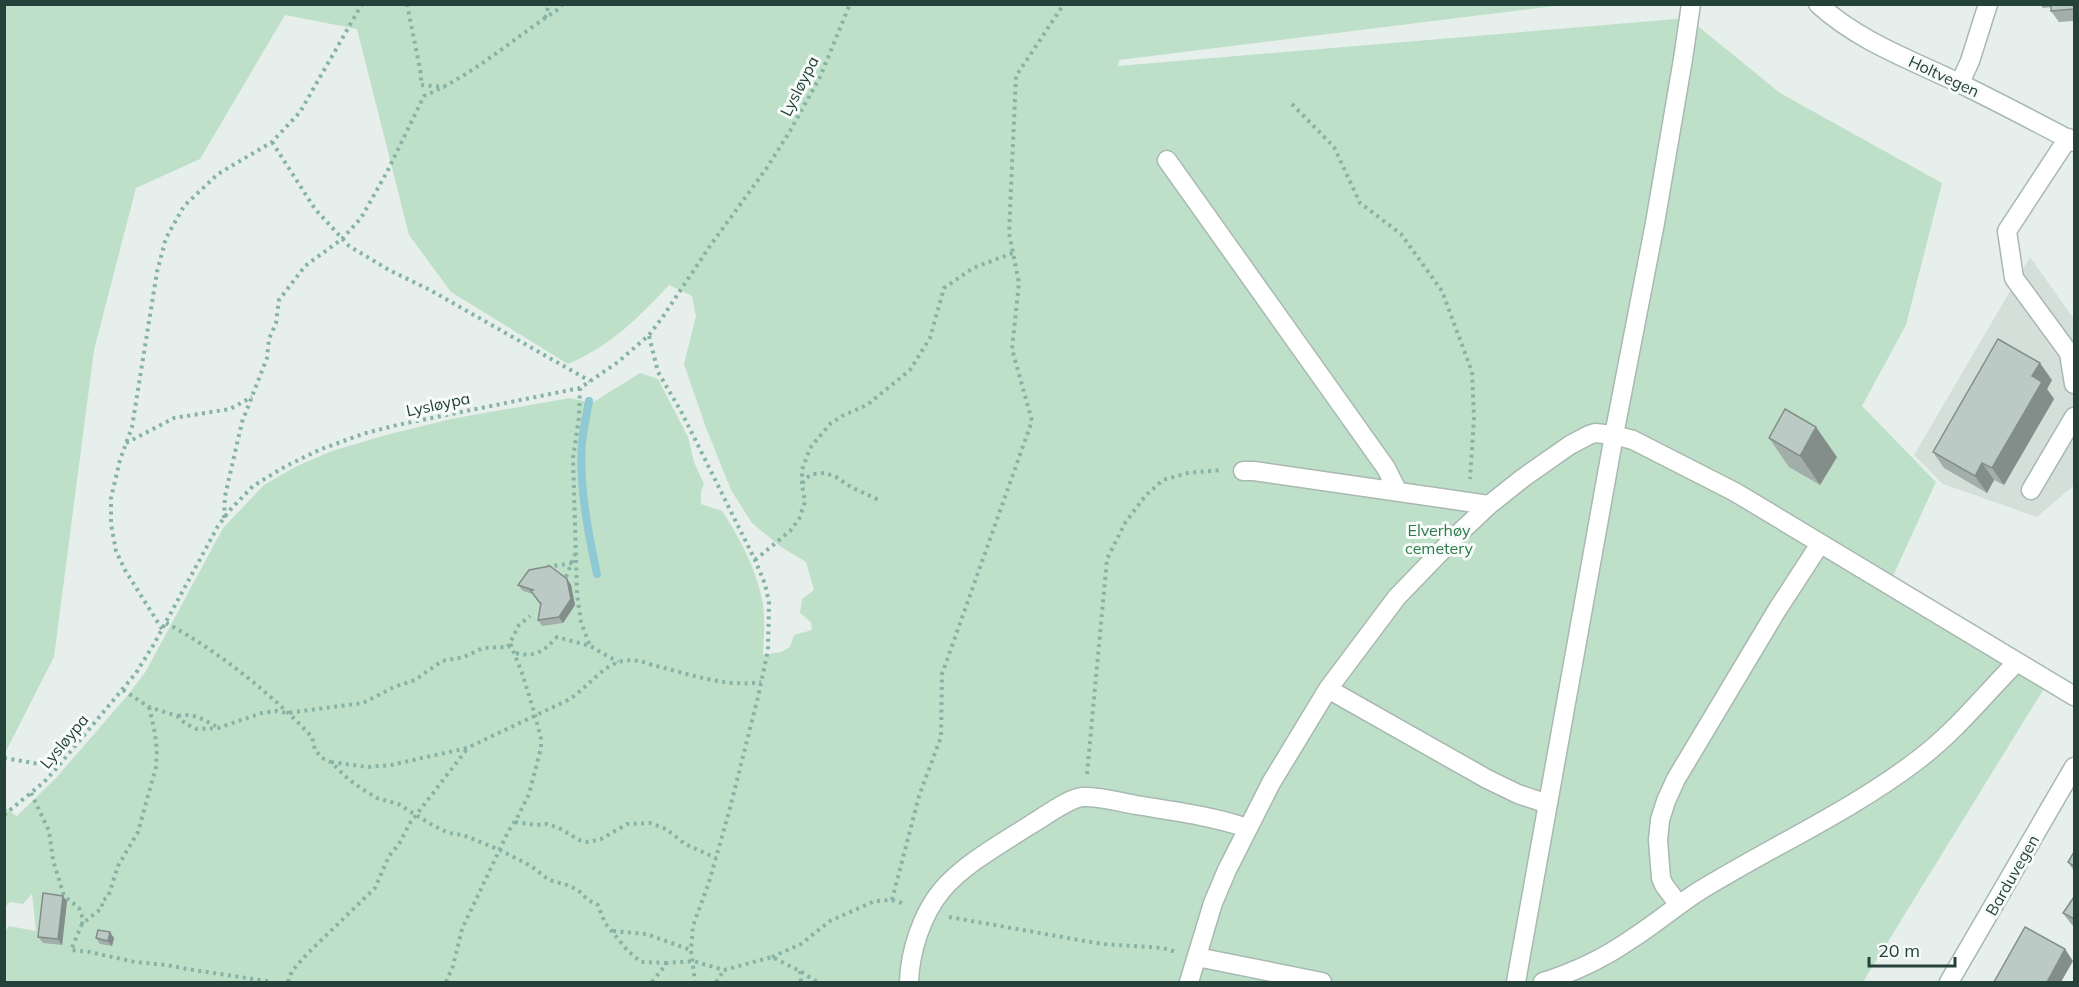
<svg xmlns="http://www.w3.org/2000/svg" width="2079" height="987" font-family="Mulish,sans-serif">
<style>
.built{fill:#d4dfda}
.green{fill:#bfe0c8}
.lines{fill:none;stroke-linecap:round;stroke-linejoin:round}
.stream{stroke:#8ec9d4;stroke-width:8}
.minor-casing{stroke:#a8b8b2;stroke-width:21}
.path{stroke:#86b3a5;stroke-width:4;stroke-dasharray:3 4.5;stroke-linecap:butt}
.minor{stroke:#fff;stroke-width:18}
.wall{fill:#a1aea9}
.shaded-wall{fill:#838d89}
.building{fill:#bbcac4;stroke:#838d89;stroke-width:1.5}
.labels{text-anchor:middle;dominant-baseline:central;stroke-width:6;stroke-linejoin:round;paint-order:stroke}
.street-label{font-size:16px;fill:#24423a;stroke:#f7fbf9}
.park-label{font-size:16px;fill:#2d7a4b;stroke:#f7fbf9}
</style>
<rect width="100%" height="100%" fill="#e6efeb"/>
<path class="built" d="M2030,257L2074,319V485L2037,517L1943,484L1914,455Z"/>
<path class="green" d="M5,4L1563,5L1119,60L1118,66L1688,18L1780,93L1942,183L1906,325L1862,406L1936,482L1893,576L2053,674L1863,982H5V932L9,926L36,931L32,894L23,904L10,902L5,907V808L17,816L56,778L127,696L146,671L223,528L264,485L297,466L332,451L386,435L451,419L570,398L592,403L640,373L658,379L688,437L694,462L704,484L701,491V504L722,511C739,536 754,565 761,595C766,613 764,636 763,655L781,652L790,647L794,635L812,630L811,622L800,613L802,599L814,590L806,562L781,547L752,523L731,490L705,425L684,364L696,316L692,296L669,285C637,319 612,345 568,364L451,292L409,235L357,29L285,15L200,159L136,188L94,350L54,657L5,753Z"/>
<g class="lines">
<path class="stream" d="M589,401C587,412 585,423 583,434C577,477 588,532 597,574"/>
<g class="minor-casing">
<path id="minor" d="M1818,4C1858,41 1911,60 1959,83C1998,102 2036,122 2074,142
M1960,83L1970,61L1988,4
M2068,138L2007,231L2014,278L2069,353L2074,384
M1167,160L1386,468L1398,492
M1243,471H1254L1489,505
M2031,490L2074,417
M1328,689L1487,779L1518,794L1548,804
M1679,905L1664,885L1661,878L1658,840L1660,820L1666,801L1676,779L1777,610L1820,544
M1197,957L1322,982
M909,982C910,951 922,914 942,890C964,864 1002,843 1030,825C1044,817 1067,799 1082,797C1099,796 1119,802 1136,805C1173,811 1212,816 1247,828
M1189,982L1213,903L1227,870L1271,783L1328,689L1397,597L1455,537L1489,505L1523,478L1570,445L1589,435L1595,433L1614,435L1633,440L1735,492L2074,696
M1516,982L1614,435L1655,223L1683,59L1691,4
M1543,982C1575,972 1606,957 1633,938C1655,924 1675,907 1696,893C1770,847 1850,812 1919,759C1956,731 1984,695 2016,663
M1949,982L2074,767"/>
</g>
<path class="path" d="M407,4L421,74V85L445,87
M545,18L549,4
M1292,104L1334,147L1360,203L1401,234L1442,291L1472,372L1474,418L1470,479
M272,142L315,209L349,246L389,270L430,290L590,381
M649,336L658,372L682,413L755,560L765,584L769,603L768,650L758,697L729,812L709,882L693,926L691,950L695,982
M580,388L579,417L573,458L577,594L581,622L590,646
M126,443L174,418L230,409L252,397
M802,484V470L810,448L830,424L842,416L867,405L910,370L930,338L944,288L973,268L1013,253
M224,518L225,496L242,422L267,358L269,339L276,323L279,300L305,266L342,239L361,218L387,172L424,96C474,75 515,37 560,8L562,4
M755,560L790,531L799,519L805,502L802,484L806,478L813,474L825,473L836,477L851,487L881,501
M547,567L572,563
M566,577L575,554
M166,623C217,650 273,695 312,737L315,750L322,758L331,762L348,779L362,789L377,798L398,804L434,826L449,833L463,835L500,850L531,866L549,880L567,885L578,890L588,900L598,905L605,923L628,951L641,962L667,963
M162,629L125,570L116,551L111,524V498L120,460L132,427L157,272L166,238L184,206L218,174L272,142L300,112L362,4
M516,653C535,658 544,651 557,637L590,646L618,662
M123,690L149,707L177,716L186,724L197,729L218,728L262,713L276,711L287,713L363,703L394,687L415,680L442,661L464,657L483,648L508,647L519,625L530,616
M149,707L154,728L157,749L156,767L138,832L118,866L108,897L102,901V908L82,924L71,950L90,952L135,962L167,965L187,969L273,982
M178,716C193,712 203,720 216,726
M4,758L57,767
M331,762L367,767L391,765L467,748L568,700C598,681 610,648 652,665C687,673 725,688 761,682
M1087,774L1107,559L1125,523L1146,495L1163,480L1188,473L1221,470
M31,793L49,831L53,860L64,896L79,908L83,919L82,924
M4,815L44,782L55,770L136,673L154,644L218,526L230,510L253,486L286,466L321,449L366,433L397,425L580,388L618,362L649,335L662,318L710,246L766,169L790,131L820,77L850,4
M515,822L536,825L547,824L559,828L579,840L588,842L601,839L627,824L650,823L666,829L685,844L716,858
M892,900L919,796L941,737L942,674L1032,421L1012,349L1019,283L1009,233L1016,76L1064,4
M949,917L1102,944L1163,948L1176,952
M613,931L646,934L691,950
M772,957L801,944L830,921L875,901L892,900L905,904
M800,971L801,982
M288,982L292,971L308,953L375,888L389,856L399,844L410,823L467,749
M446,982L453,966L462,929L508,832L518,816L529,794L541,748V739L535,715L522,673L510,643
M652,982L667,963L693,961L724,970L772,957L800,971L817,982
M716,982L724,970"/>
<use href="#minor" class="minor"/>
</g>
<path class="wall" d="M2040,4H2074V21L2059,22L2051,11V7L2043,8Z
M2052,380L2047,389L2054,399L2004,485L1994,480L1987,493L1944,468L1933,452Z
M1769,438L1837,457L1820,485L1789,467Z
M567,579L571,585L575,605L563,623L542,626L538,620L541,605L533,594L523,591L518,585Z
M2074,852V871L2068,862Z
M2074,897V926L2072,925L2063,913Z
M67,901L62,945L43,943L38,937Z
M96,938H114L112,946L100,944Z"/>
<path class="shaded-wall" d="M2040,363L2052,380L2047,389L2054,399L2004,485L1992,468L2032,376Z
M1816,427L1837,457L1820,485L1800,456Z
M1982,463L1994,480L1987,493L1975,476Z
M567,579L571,585L575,605L563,623L559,617Z
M63,896L67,901L62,945L58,939Z
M110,932L114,938L112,946L108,941Z
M2065,949L2073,961L2061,982H2047Z"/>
<path class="building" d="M2051,4H2073L2074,9L2051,11Z
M1998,339L2040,363L2032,376L2042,382L1992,468L1982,463L1975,476L1933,452Z
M1785,409L1816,427L1800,456L1769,438Z
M550,566L567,579L571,599L559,617L538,620L541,603H540L531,591L533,590L518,585L529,570Z
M2074,852V866L2068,862Z
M43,893L63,896L58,939L38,937Z
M2074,897V919L2063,913Z
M2025,927L2065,949L2047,982H1994Z
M98,930L110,932L108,941L96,938Z"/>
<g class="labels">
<g class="street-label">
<text transform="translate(1944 76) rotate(25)">Holtvegen</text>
<text transform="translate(799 86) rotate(-63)">Lysløypa</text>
<text transform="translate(438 404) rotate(-12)">Lysløypa</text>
<text transform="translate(64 741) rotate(-50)">Lysløypa</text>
<text transform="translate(2012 875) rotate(-60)">Barduvegen</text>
</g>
<g class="park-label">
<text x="1439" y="530">Elverhøy<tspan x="1439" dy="18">cemetery</tspan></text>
</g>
</g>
<rect width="2079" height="987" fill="none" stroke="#24423a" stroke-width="12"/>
<path d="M1869 957v9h86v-9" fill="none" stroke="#24423a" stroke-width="3"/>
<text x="1878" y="957" font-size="18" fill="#24423a" stroke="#f7fbf9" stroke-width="4.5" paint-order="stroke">20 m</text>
</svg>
